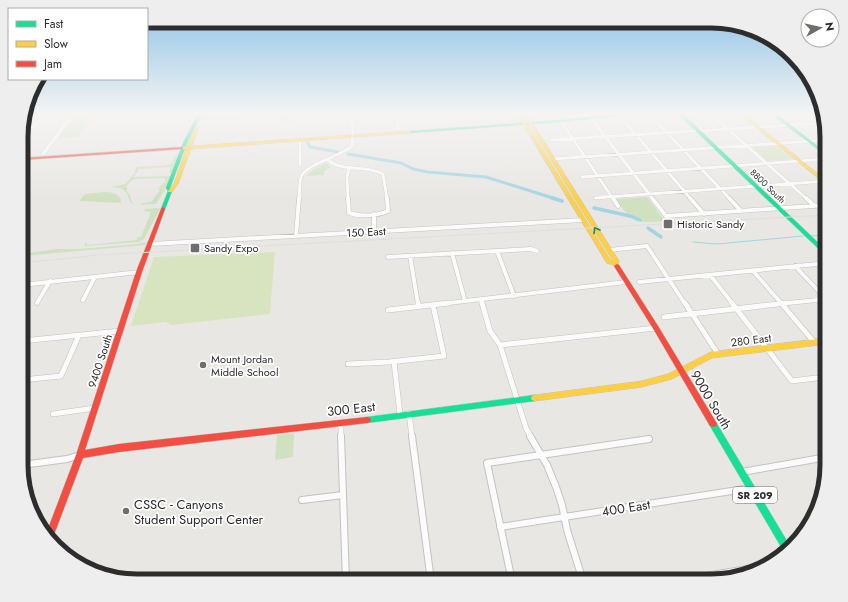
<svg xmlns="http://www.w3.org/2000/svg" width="848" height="602" font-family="Jost,sans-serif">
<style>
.green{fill:#d0e1c1;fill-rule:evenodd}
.pitch{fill:#d8e4c0}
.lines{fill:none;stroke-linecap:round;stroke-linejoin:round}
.stream{stroke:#a2d5e1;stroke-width:1}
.canal-far1{stroke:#a2d5e1;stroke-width:3}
.canal{stroke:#a2d5e1;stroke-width:3.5}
.street-far3-casing{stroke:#c2c2c2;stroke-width:3.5}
.street-far2-casing{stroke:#c2c2c2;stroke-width:5}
.street-far1-casing{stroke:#c2c2c2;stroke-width:6}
.street-casing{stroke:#c2c2c2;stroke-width:8}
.fast-casing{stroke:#c2c2c2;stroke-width:1}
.slow-casing{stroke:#c2c2c2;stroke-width:1}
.jam-casing{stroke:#c2c2c2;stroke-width:1}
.street-far3{stroke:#fcfbfb;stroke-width:3}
.street-far2{stroke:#fcfbfb;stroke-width:4}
.street-far1{stroke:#fcfbfb;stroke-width:5}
.street{stroke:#fcfbfb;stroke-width:6}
.fast{fill:#16e098;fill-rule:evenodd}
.slow{fill:#ffcf43;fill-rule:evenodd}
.jam{fill:#f24e42;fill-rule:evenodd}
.tram{stroke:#dfdee0;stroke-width:1}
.oneway{stroke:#228662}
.poi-dot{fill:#6f6e6d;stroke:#fff;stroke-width:1.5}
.labels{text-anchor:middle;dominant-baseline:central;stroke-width:3.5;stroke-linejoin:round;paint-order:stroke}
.far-street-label{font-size:9px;fill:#2d2d2d;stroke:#fff}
.shield{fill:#fff;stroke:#6c6c6c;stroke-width:1}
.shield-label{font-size:10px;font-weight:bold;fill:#2d2d2d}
.poi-label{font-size:11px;fill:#2d2d2d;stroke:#fff;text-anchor:start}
.street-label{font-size:11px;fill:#2d2d2d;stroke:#fff}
.near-street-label{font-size:13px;fill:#2d2d2d;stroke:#fff}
.near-poi-label{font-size:13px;fill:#2d2d2d;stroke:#fff;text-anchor:start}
.rim{fill:none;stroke:#2d2d2d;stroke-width:5}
</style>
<rect width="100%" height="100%" fill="#e9e7e4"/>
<path class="green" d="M76,114H95L77,137L58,138Z
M776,146L793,159L768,161L752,147Z
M179,155L172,173H169L171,167L139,169L134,177L171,176L166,188L156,204L138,205L130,202L127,193L120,188L111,187L125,184L136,172L134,171L137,167L168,165L172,163L175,156ZM164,178L165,181L158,189L160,190L151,202L142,203L140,205L135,204L131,201L130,195L126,190L128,189L126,187L131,181L135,179Z
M326,163L331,167L324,172V175L306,176L314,169Z
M103,192C112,192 121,193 121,203L79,201L85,194Z
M647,197L665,221C634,223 634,225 616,199Z
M158,208L160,209L144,239L138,242L84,246L85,243H87V245L137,240L138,237H141L151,212L144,211L145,209Z
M147,242L145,245L22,256V254L57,249H80L138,244Z
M294,433L293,457L275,460L277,435Z"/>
<path class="pitch" d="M275,252L270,314L171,325L166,322L131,326L154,257Z"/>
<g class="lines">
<path class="stream" d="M811,236L827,235
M693,242L717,244L803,236"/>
<path class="canal-far1" d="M203,117C231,118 258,114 285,117L287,120
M307,141L310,147L338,152
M348,154L401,163L413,169L428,172L486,177L556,199"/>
<path class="canal" d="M552,198L562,201
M594,208L630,216L640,220
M648,228L661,237"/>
<g class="street-far3-casing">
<path id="street-far3" d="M397,114L398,129
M649,114L730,199
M711,114L807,199
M804,114L827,131
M619,115L691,199
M591,118L653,199
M561,121L613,199
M22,128L35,126L45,114
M551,140L825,123
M300,143V165
M43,154L73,114
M553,159L827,140
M328,160C344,173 365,164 383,174L387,199
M582,177L827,159
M595,198L827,181
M299,199C300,193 299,183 301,177C307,163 340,157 352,146L353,135L351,114
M348,199L347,177L349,168"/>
</g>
<g class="street-far2-casing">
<path id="street-far2" d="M348,198L349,213C361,217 377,216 388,211L387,198
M613,198L618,206
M652,198L666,216L827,205
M690,198L704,214
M729,198L741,211
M806,198L815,206
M374,214V232
M296,236L299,198
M150,244L583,220
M609,250L647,246L685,304
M497,251L514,296
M452,253L465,301
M410,256L418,304
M388,257L531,249L537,251
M795,266L827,300
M753,271L782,304
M710,275L733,304
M639,282L827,263
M22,285L139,272
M83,300L95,277
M481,300L482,304
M37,303L50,281
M440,304L626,282
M778,304L827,299"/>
</g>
<g class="street-far1-casing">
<path id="street-far1" d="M418,303V306
M482,303L490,331L500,345L526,428L531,437
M685,303L718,354
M732,303L792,381L816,378
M781,303L814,342
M388,310L449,303
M664,317L787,303
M22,341L120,331
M500,345L656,328
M394,362L400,414
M348,364L389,362L444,356L433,305
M22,380L61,376L79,335
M409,413L412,437
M53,414L95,408
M341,423V437"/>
</g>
<g class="street-casing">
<path id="street" d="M341,436L346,581
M412,436L431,581
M530,436L547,465L556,487L562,505L567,530L583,581
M22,465L67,459L80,455
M742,472L827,457
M302,500L343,495
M500,527L751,488
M512,581L487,463L649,439
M675,581L766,566"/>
</g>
<g class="fast-casing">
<path id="fast" d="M198,114H202L187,143L170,188L172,191L165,209V210H161V209L168,191L166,188L183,143Z
M613,114L620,115L618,116L561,122L410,133L408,132L410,131L561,120Z
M678,114H683L827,251V256L825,255Z
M771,114H776L827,153V156Z
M535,395L538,396L539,398L538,400L535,401L367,423L364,422L363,420L364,418L367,417Z
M713,421L716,422L790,546L784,552L710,426L709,424L710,422Z"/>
</g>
<g class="slow-casing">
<path id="slow" d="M517,114H521L611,261H613L523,114H527L619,261L618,264L620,266L619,267H615L613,265L607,263Z
M739,114H744L827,181V185Z
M195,127L198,128L192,146L410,131L412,132L410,133L191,149L178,184L172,192H168V191L174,184L186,149H182L180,148L182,147L187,146Z
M827,338V344L712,358L672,379L642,387L535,401L532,400L531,398L532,396L535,395L642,381L668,374L711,352Z"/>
</g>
<g class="jam-casing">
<path id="jam" d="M611,114H628L626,115Z
M182,147H183V149L22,160V158Z
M163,207L165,209L142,272L85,450L119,444L367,417L370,418L371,420L370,422L367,423L119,452L83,458L52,540L46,534L76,455L136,272L161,209Z
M617,264L619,265L658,326L716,422L717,424L716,426L713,427L710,426L654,330L614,266Z"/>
</g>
<use href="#street-far3" class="street-far3"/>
<use href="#street-far2" class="street-far2"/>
<use href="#street-far1" class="street-far1"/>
<use href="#street" class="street"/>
<use href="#fast" class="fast"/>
<use href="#slow" class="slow"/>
<use href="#jam" class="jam"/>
<path class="tram" d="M22,263L98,255L827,215"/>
</g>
<defs><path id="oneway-chevron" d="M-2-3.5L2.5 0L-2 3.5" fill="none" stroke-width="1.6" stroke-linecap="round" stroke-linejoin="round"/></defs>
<use class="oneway" href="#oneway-chevron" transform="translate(596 230) rotate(-121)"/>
<linearGradient id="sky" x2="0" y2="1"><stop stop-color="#8cc1e5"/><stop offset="0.57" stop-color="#f5f4f3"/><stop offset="1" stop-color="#f5f4f3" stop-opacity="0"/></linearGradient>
<rect width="848" height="199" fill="url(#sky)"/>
<g class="poi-dot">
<rect x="663" y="219" width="10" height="10" rx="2"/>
<rect x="190" y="243" width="10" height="10" rx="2"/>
<circle cx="203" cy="365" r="4"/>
<circle cx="126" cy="511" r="4"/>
</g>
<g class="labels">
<g class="far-street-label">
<text transform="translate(768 186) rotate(44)">8800 South</text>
</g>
<rect class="shield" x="733" y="487" width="44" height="16" rx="3"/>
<g class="shield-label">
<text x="755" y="495">SR 209</text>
</g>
<g class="poi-label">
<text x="677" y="224">Historic Sandy</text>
<text x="204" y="248">Sandy Expo</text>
<text x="211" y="359">Mount Jordan<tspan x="211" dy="13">Middle School</tspan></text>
</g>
<g class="street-label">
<text transform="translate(366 232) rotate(-3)">150 East</text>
<text transform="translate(751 340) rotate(-7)">280 East</text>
<text transform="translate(100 361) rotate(-72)">9400 South</text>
</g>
<g class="near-street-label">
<text transform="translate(711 400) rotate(59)">9000 South</text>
<text transform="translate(351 409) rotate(-6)">300 East</text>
<text transform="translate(626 508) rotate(-9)">400 East</text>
</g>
<g class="near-poi-label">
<text x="134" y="504">CSSC - Canyons<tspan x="134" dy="15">Student Support Center</tspan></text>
</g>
</g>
<path d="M0 0H848V602H0ZM137 28H711A109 109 0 0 1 820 137V465A109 109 0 0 1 711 574H137A109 109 0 0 1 28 465V137A109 109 0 0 1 137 28Z" fill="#eee" fill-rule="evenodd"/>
<path class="rim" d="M137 28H711A109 109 0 0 1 820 137V465A109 109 0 0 1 711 574H137A109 109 0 0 1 28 465V137A109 109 0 0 1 137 28Z"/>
<rect x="8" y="8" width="140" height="72" fill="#ffffff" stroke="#ababab"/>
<rect x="16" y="21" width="20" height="6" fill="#16e098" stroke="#ababab"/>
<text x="44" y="28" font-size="12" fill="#2d2d2d">Fast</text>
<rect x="16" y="41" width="20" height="6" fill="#ffcf43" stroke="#ababab"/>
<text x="44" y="48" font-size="12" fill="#2d2d2d">Slow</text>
<rect x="16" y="61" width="20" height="6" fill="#f24e42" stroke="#ababab"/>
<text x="44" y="68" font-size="12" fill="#2d2d2d">Jam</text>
<g transform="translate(820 28) rotate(82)"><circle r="19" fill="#ffffff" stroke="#ababab"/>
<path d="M0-3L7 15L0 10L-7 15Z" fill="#6f6e6d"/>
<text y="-6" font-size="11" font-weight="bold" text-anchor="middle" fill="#2d2d2d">N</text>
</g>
</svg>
